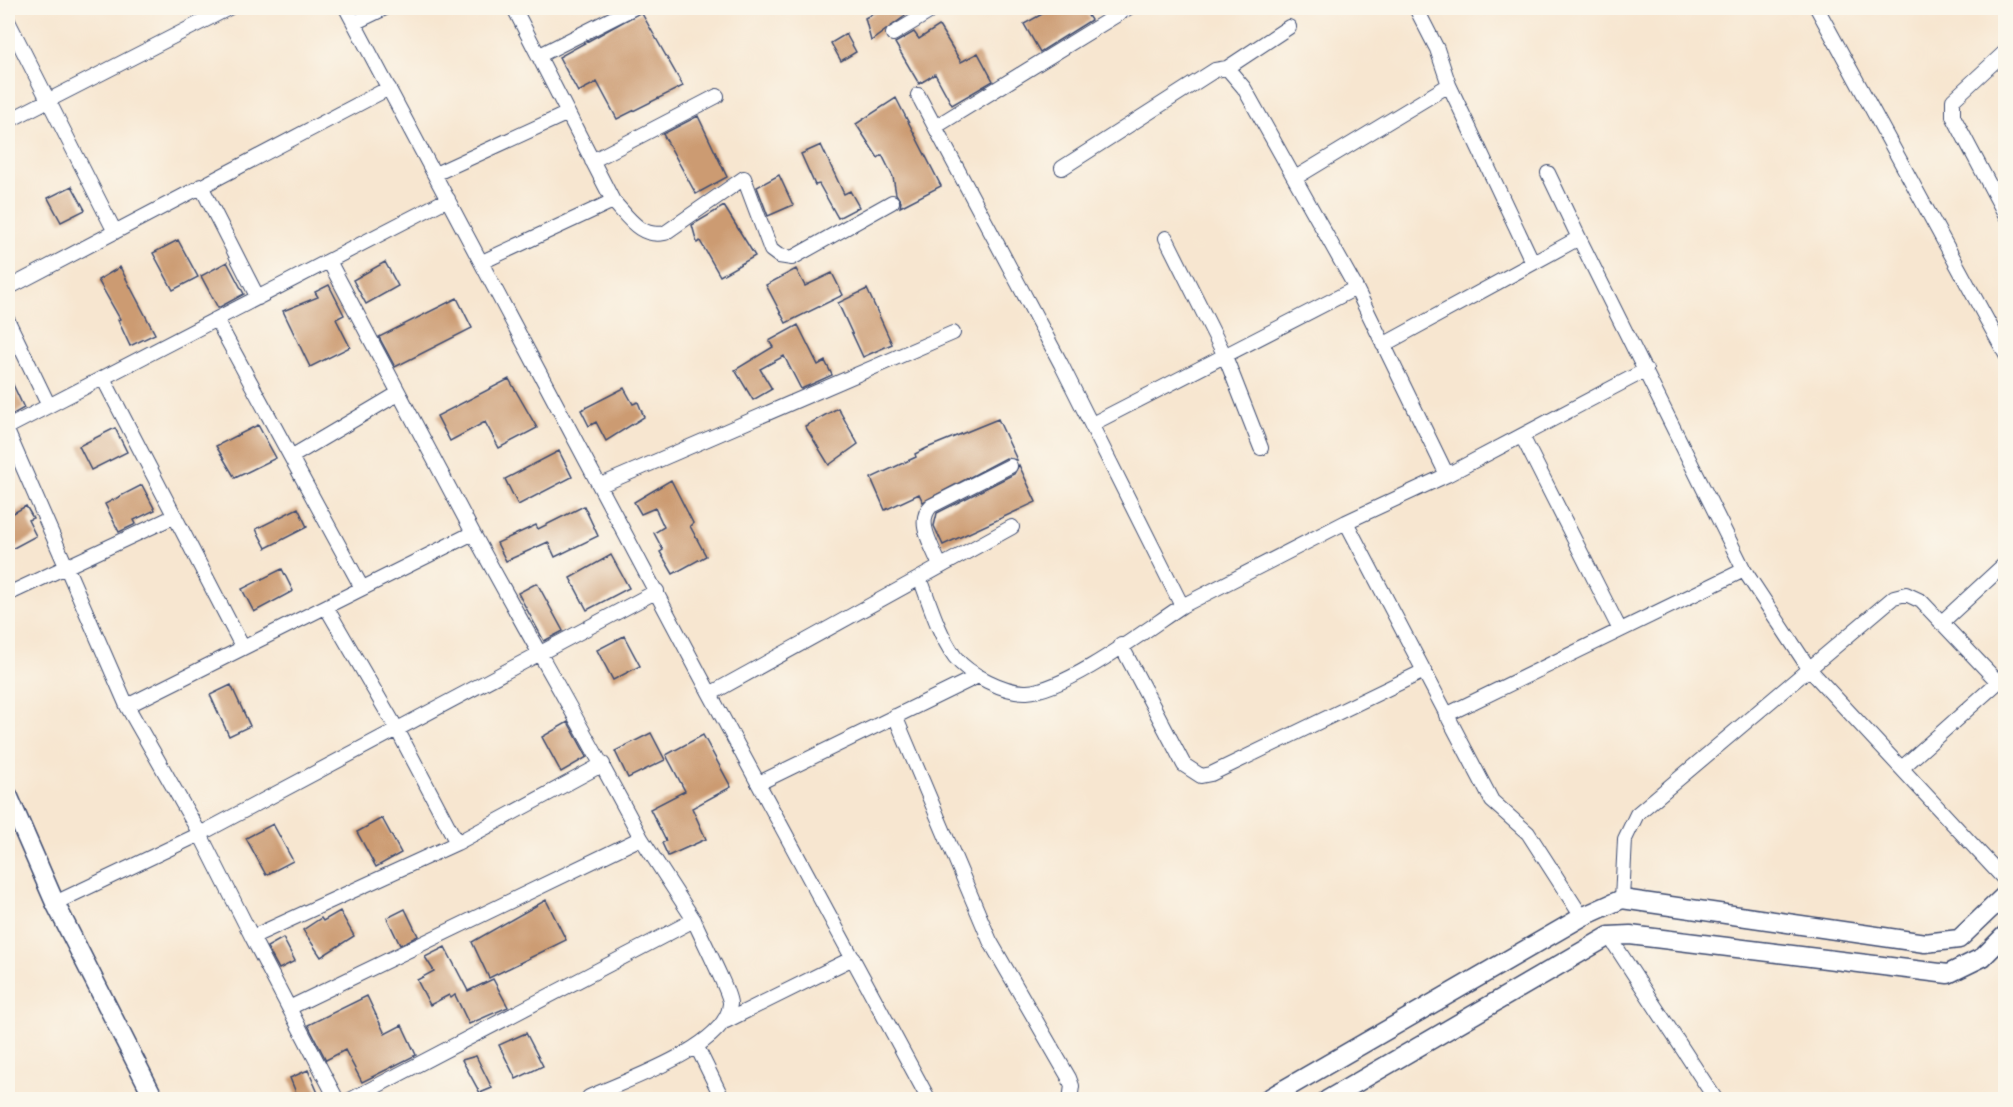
<svg xmlns="http://www.w3.org/2000/svg" width="2013" height="1107" font-family="Delius,sans-serif">
<style>
.building{fill:#cc9b72}
.lines{fill:none;stroke-linecap:round;stroke-linejoin:round}
.minor-casing{stroke:#3c4a6f;stroke-width:16}
.tertiary-casing{stroke:#3c4a6f;stroke-width:21}
.minor{stroke:#fff;stroke-width:14}
.tertiary{stroke:#fff;stroke-width:18}
</style>
<rect width="100%" height="100%" fill="#fbf7ec"/>
<filter id="ink" filterUnits="userSpaceOnUse"><feTurbulence type="fractalNoise" baseFrequency=".0167" numOctaves="2"/><feDisplacementMap in="SourceGraphic" scale="12" xChannelSelector="R" yChannelSelector="G"/><feConvolveMatrix kernelMatrix="1 2 1 2 8 2 1 2 1" color-interpolation-filters="sRGB"/></filter>
<filter id="wash" filterUnits="userSpaceOnUse"><feTurbulence type="fractalNoise" baseFrequency=".008" numOctaves="4" result="noise"/><feDisplacementMap in="SourceGraphic" scale="24" xChannelSelector="R" yChannelSelector="G"/><feGaussianBlur stdDeviation="1.35" result="paint"/><feColorMatrix in="noise" values="0 0 0 0 0 0 0 0 0 0 0 0 0 0 0 0 0 1.4 0 .05"/><feComposite in="paint" operator="in"/></filter>
<g filter="url(#wash)">
<rect width="100%" height="100%" fill="#f7e6d0"/>
<g id="blocks">
<path class="building" d="M884,8H900L905,16L871,41L865,18Z
M1053,8H1083L1091,20L1040,52L1024,24Z
M641,12L683,86L617,119L597,82L578,92L559,57Z
M939,26L961,62L978,53L993,81L952,105L935,74L919,84L895,43L914,32L919,39Z
M846,34L856,52L841,61L831,43Z
M896,98L941,186L900,207L901,202L896,194L893,177L882,155L878,158L856,124Z
M698,116L727,177L696,194L663,134Z
M821,145L844,194L850,191L859,207L838,218L819,184L815,185L801,154Z
M779,175L793,205L768,216L757,187Z
M72,186L85,210L61,222L48,198Z
M724,206L755,256L720,276L700,241L697,243L692,225Z
M178,240L198,277L173,290L153,253Z
M227,262L244,294L218,308L201,276Z
M385,262L398,286L366,304L353,280Z
M120,267L155,334L130,346L118,320L120,319L98,280Z
M796,269L805,286L832,273L843,295L786,323L766,285Z
M329,285L344,315L336,319L350,347L310,367L283,311L318,297L315,292Z
M867,289L892,344L863,357L838,303Z
M457,298L472,328L395,367L379,337Z
M798,325L818,365L825,361L832,375L801,389L784,356L760,369L772,389L753,400L735,370L773,347L769,341Z
M8,374L24,408L8,417Z
M509,379L537,428L499,448L485,422L450,441L437,416Z
M624,388L633,404L638,402L644,417L606,441L596,422L589,426L581,410Z
M838,408L858,444L829,465L805,426Z
M998,419L1017,460L1006,458L923,502L919,494L885,510L871,478L916,457L915,454L927,448Z
M258,425L276,458L235,478L216,446Z
M115,428L127,452L91,470L79,446Z
M559,451L572,477L518,505L505,479Z
M1019,465L1036,502L943,545L934,526L937,513L1014,474Z
M671,480L693,523L690,526L706,556L673,574L660,552L663,550L654,533L664,527L655,508L641,514L634,502Z
M142,485L155,510L134,520L136,524L119,532L105,504Z
M26,506L33,518L28,520L36,536L8,551V516Z
M584,506L598,536L555,557L548,542L506,561L497,543L536,525L538,529Z
M298,508L307,527L266,548L256,529Z
M611,555L629,588L587,610L570,578Z
M282,569L293,591L254,612L242,589Z
M537,583L563,631L544,641L518,593Z
M624,636L640,666L613,680L597,650Z
M231,685L250,726L229,736L210,695Z
M568,722L587,757L561,772L542,737Z
M651,733L665,760L628,778L615,751Z
M703,735L731,787L692,808L706,839L668,856L662,843L666,841L650,809L685,791L666,755Z
M382,818L401,853L376,867L357,832Z
M273,824L293,861L266,875L246,838Z
M546,900L566,940L489,978L472,942Z
M405,909L418,936L400,945L387,918Z
M340,911L354,936L321,957L303,930L321,918L323,921Z
M283,938L295,961L279,969L267,947Z
M445,947L468,991L493,979L508,1007L469,1024L455,995L451,998L449,995L430,1005L417,980L434,971L425,957Z
M367,996L385,1034L402,1025L416,1055L362,1082L345,1050L326,1060L308,1025Z
M526,1033L543,1066L516,1079L499,1045Z
M476,1056L492,1088L480,1093L462,1060Z
M308,1070L321,1100H299L290,1078Z"/>
</g>
</g>
<g filter="url(#ink)">
<use href="#blocks" fill-opacity="0" stroke="#3c4a6f" stroke-width="1.5"/>
<g class="lines">
<g class="minor-casing">
<path id="minor" d="M346,8L710,694L929,1100
M1416,8L1437,49L1449,85L1533,263
M1817,8L2006,355
M8,21L115,232
M354,23L385,8
M893,34L936,8
M2006,51L1953,100V116L2006,216
M538,56L633,8
M1227,68L1289,27
M918,95L1061,364L1182,606C1147,629 1067,690 1027,692C1005,693 968,674 955,657C938,633 930,604 920,578
M8,121L229,8
M935,127L1128,8
M592,161L717,96
M1062,168L1215,70L1227,68L1244,88L1356,288
M1548,173L1579,238
M435,174L568,113
M1295,178L1449,85
M201,186L258,298
M613,201C629,218 640,238 665,233L744,178L771,250L779,256L792,258L892,202
M1166,238L1225,356L1261,448
M482,262L613,201L514,8
M8,288L389,88
M216,319L362,588
M8,321L49,406
M1383,345L1579,238L1744,570L1810,670L2006,881
M103,378L243,648
M1092,424L1356,288L1447,475L1346,522L1182,606
M8,427L448,199
M8,433L127,706L473,533L329,261
M1522,436L1620,630
M291,457L399,393
M1447,475L1646,370
M601,485L953,333
M1346,522L1492,801L1528,833L1582,917
M473,533C528,635 587,735 641,838L289,1008L252,937L457,843L603,764
M940,566C933,547 915,522 931,506L1010,466
M8,594L175,516
M326,607L398,731L457,843
M1941,623L2006,563
M1121,645L1184,765L1201,776L1211,774L1424,671
M710,694L1012,527
M127,706L200,834L252,937
M1446,715L1744,570
M895,716L990,941L1069,1078L1072,1086L1070,1100
M1903,767L2006,675
M759,783L976,677
M1622,899L1625,839L1637,814L1894,597L1906,594L1921,601L1998,682
M55,903L200,834L657,591
M1609,936L1716,1100
M289,1008L337,1100
M726,1021L853,958
M697,1047L723,1100
M589,1097C624,1081 727,1047 730,1004C731,994 700,935 694,920
M350,1100L694,920L641,838"/>
</g>
<g class="tertiary-casing">
<path id="tertiary" d="M8,795L55,903L155,1100
M1266,1100L1582,917L1622,899L1925,943L1959,939L2006,894
M1327,1100L1609,936L1630,935L1948,974L1983,957L2006,934"/>
</g>
<use href="#minor" class="minor"/>
<use href="#tertiary" class="tertiary"/>
</g>
</g>
<rect width="2013" height="1107" fill="none" stroke="#fbf7ec" stroke-width="30"/>
</svg>
